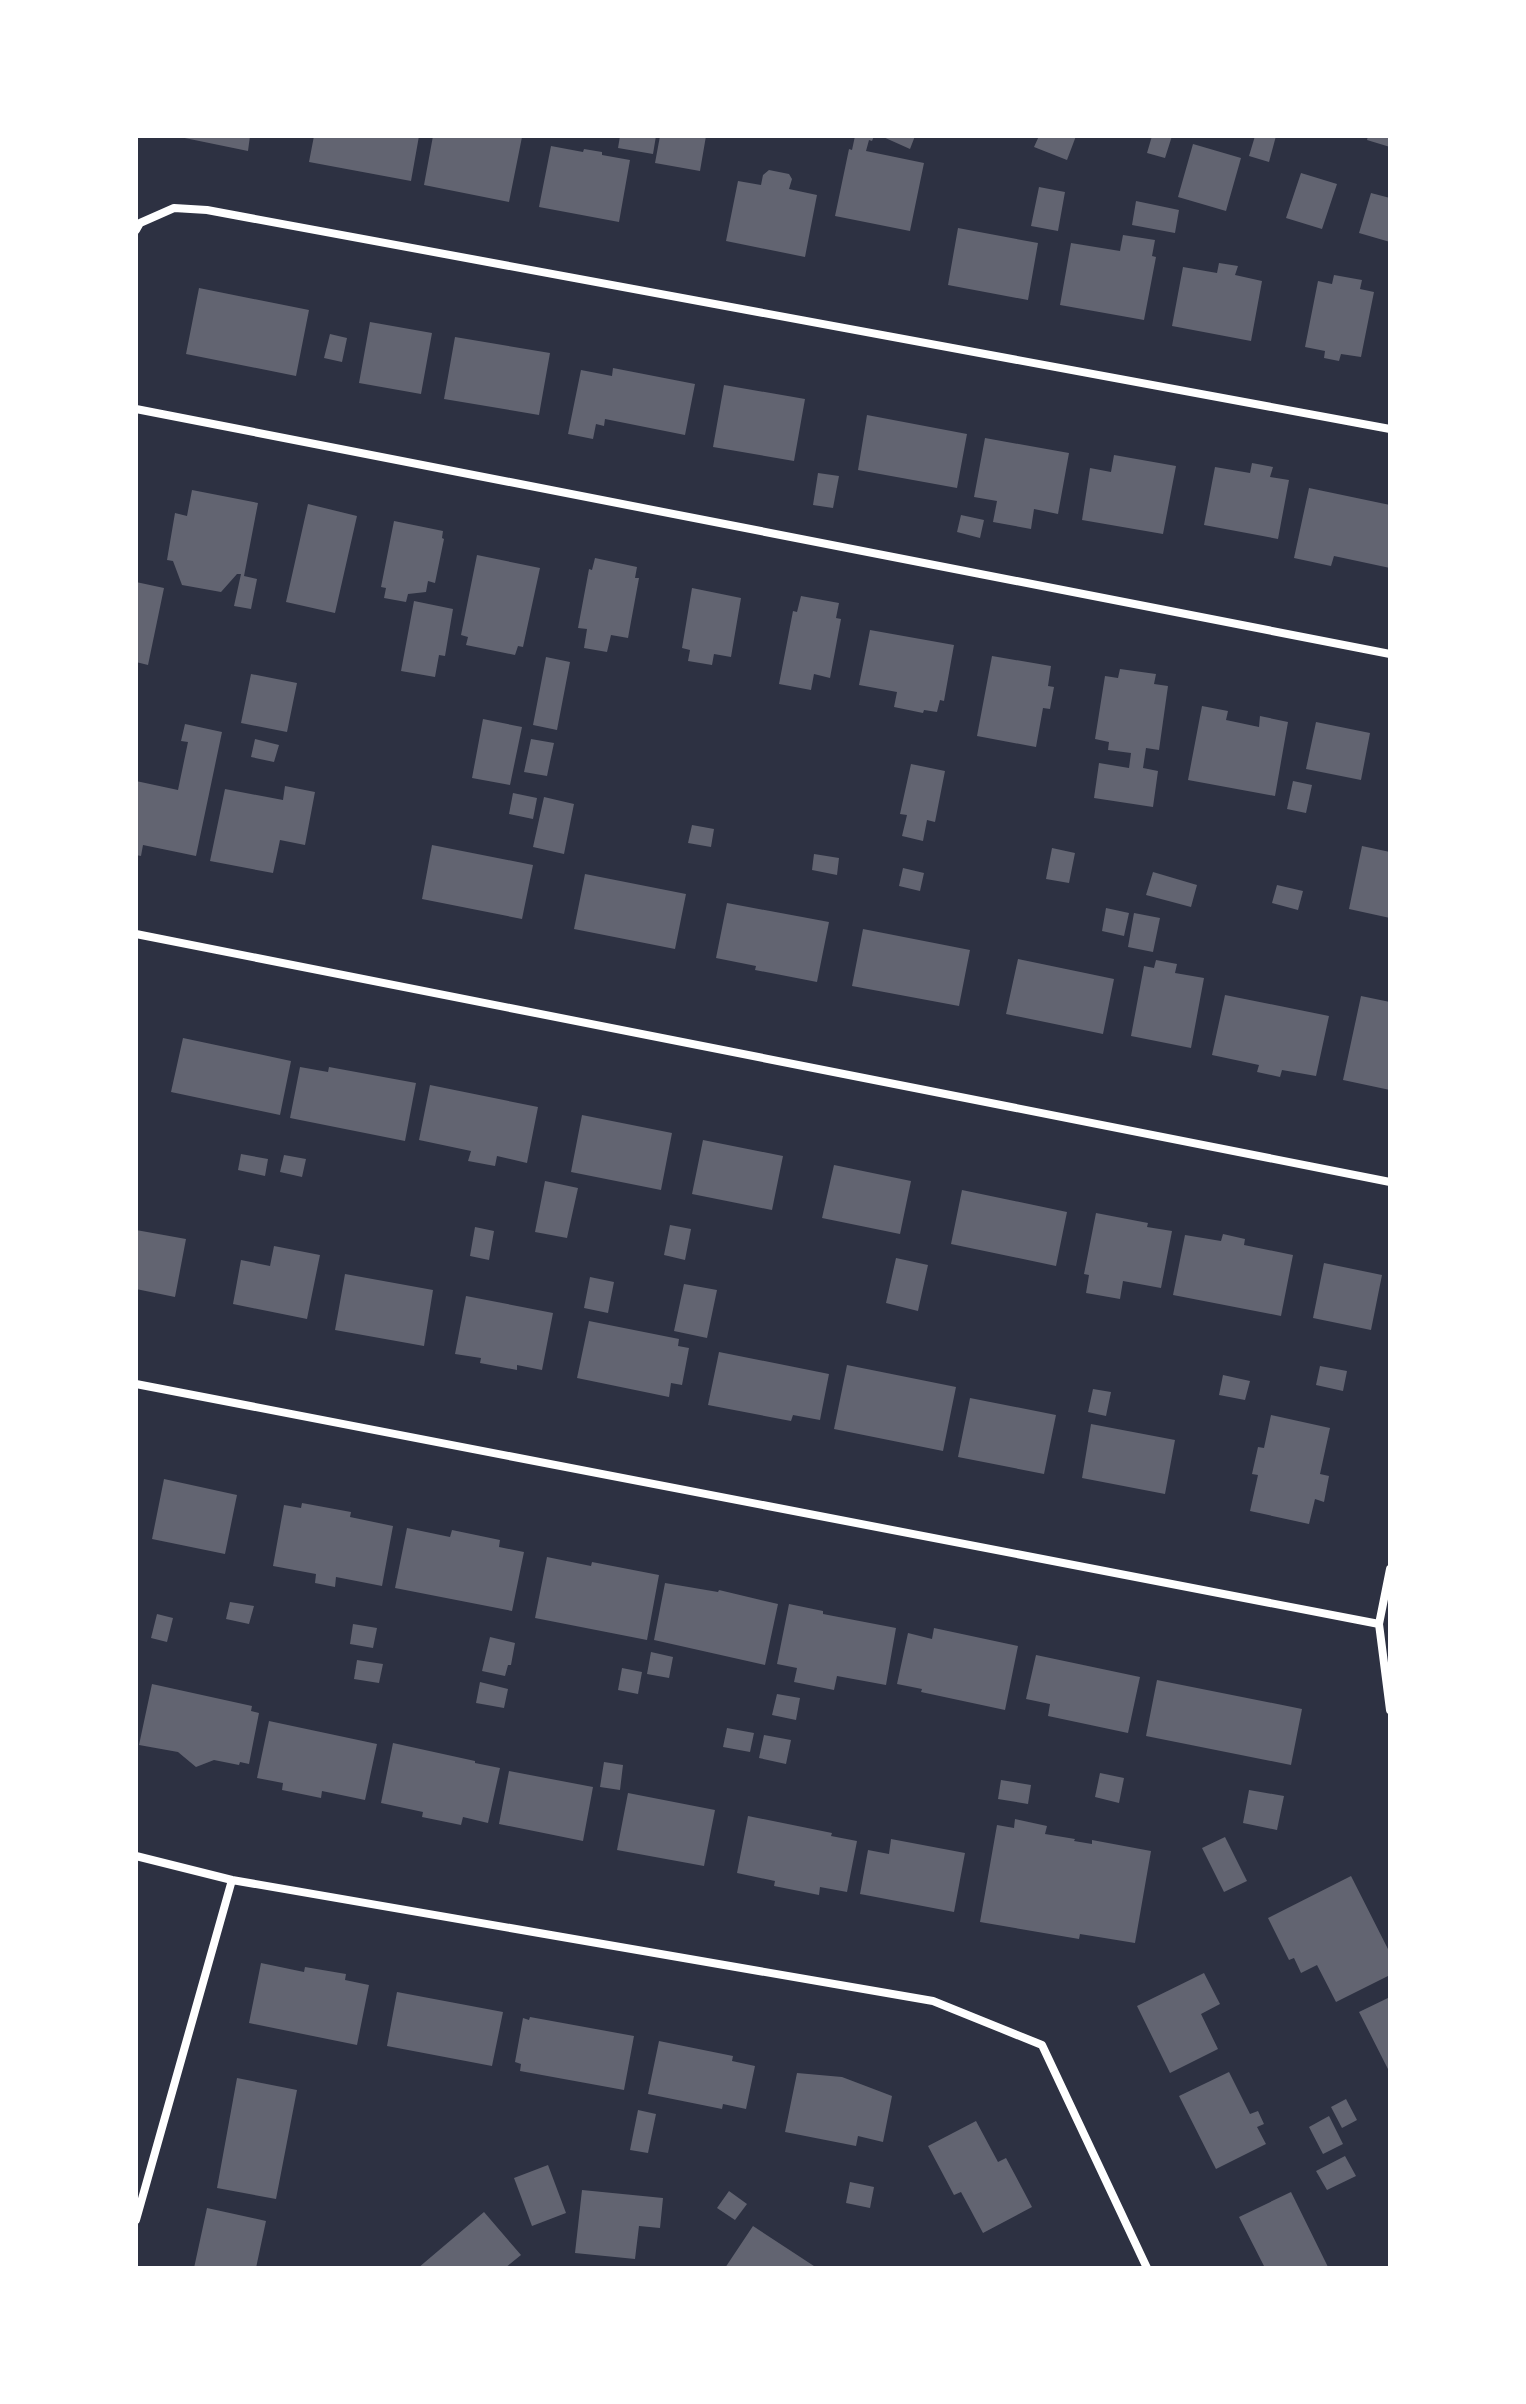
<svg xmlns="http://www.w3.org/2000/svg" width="1526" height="2404" font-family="'Alegreya Sans',sans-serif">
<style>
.building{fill:#626471}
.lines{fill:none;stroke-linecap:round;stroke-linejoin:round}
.minor{stroke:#fff;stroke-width:8}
</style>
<rect width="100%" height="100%" fill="#2d3142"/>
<path class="building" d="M175,136H250L248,151Z
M314,136H419L411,181L309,162Z
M433,136L522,137L509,202L424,185Z
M620,136H656L653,154L618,148Z
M660,136H706L700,171L655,163Z
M855,136H874L872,141L869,140L866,151L924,163L910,231L835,216L849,149L852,150Z
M881,136H915L910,149Z
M1039,136H1076L1067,160L1034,147Z
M1152,136H1172L1165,158L1147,153Z
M1255,136H1276L1269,162L1249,156Z
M1368,136H1390V147L1367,140Z
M1193,144L1241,158L1226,211L1178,197Z
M551,146L583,152L584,149L602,152V155L630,160L619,222L539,207Z
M769,170L789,174L792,179L789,189L817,195L805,257L726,241L738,181L761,185L763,175Z
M1301,173L1337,184L1322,229L1286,218Z
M1039,187L1065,192L1058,231L1031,226Z
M1371,193L1390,198V242L1359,233Z
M1136,201L1179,210L1175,233L1132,225Z
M958,228L1038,243L1028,300L948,285Z
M1123,235L1155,240L1152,256L1156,257L1144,320L1060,305L1071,243L1120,251Z
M1219,263L1238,266L1235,275L1262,281L1251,341L1172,326L1183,267L1217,273Z
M1334,275L1362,280L1360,289L1374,292L1361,357L1341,354L1339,361L1324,358L1325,351L1305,347L1318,281L1332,284Z
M199,288L309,310L296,376L186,354Z
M370,322L432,333L421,394L359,383Z
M330,334L347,338L342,362L324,358Z
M455,337L550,353L539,415L444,399Z
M613,368L695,384L685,435L605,419L604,426L596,424L593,439L568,434L581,370L612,376Z
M724,385L805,399L794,461L713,447Z
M867,415L967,434L957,488L858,470Z
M985,438L1069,453L1058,514L1034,509L1031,529L993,522L997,501L974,497Z
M1114,455L1176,466L1163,534L1082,520L1090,468L1111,472Z
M1252,463L1273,467L1270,477L1289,480L1278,539L1204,525L1215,467L1250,473Z
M818,473L839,476L833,508L813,505Z
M1309,488L1390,505V568L1334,556L1331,566L1294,558Z
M192,490L258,503L244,576L257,579L251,609L234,606L241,574H237L221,592L182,585L173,561L167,560L175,513L187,516Z
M308,504L357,516L335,613L286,602Z
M961,515L984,520L980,538L957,532Z
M394,521L443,531L442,538L444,539L435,583L428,581L426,592L408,594L406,602L384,598L386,588L381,587Z
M477,555L540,568L523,647L518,646L515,655L466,645L468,637L461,635Z
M595,558L637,567L635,578H639L628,638L611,635L607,652L584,648L587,629L578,628L589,569L592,570Z
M136,582L164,588L148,665L136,662Z
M692,588L741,598L731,657L714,654L712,665L688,661L690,650L682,648Z
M801,596L839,603L836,618L841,619L830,678L814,674L811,690L779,684L793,611L797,612Z
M414,601L453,609L445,656L439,655L435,677L401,671Z
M870,630L954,645L944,701L940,700L937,712L924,710L923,713L894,707L897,692L859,685Z
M992,656L1051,666L1048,686L1054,687L1050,709L1043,708L1036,747L977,736Z
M546,657L570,662L557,730L533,725Z
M1120,669L1156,674L1154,684L1168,686L1159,750L1146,748L1143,768L1158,771L1153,807L1094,798L1099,763L1129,768L1131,753L1108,750L1109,742L1095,739L1105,676L1118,678Z
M251,674L297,683L287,732L241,723Z
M1202,706L1228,711L1226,720L1259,727L1260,716L1288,722L1275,796L1188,780Z
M483,719L522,727L510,785L472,778Z
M1316,722L1370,733L1361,780L1306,769Z
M185,724L222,732L196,856L143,845L141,856L136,855V781L178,790L188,742L181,741Z
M255,739L279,745L274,762L251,757Z
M531,739L554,743L547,776L524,772Z
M911,764L945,771L935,822L927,820L923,841L902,836L907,815L900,814Z
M1293,781L1312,785L1306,813L1287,809Z
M285,786L315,792L305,845L280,840L273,873L210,861L225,789L283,800Z
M513,793L537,798L533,819L509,814Z
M544,797L574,804L564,854L533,847Z
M692,825L714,829L711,847L688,843Z
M432,845L533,865L522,919L422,899Z
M1362,846L1390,852V918L1349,909Z
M1052,848L1075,853L1069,883L1046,879Z
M814,854L839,858L837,875L812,870Z
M903,868L924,873L920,891L899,886Z
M1153,872L1197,885L1191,907L1146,895Z
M585,874L686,894L675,949L574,929Z
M1277,885L1303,891L1298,910L1272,903Z
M727,903L829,922L817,982L755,970L756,966L716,958Z
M1106,908L1129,913L1124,936L1102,931Z
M1134,913L1160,918L1153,952L1128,947Z
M863,929L970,950L959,1006L852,986Z
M1018,959L1114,979L1103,1034L1006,1014Z
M1156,960L1177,964L1175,973L1204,978L1191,1048L1131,1036L1144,966L1154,968Z
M1225,995L1329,1016L1316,1076L1282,1070L1280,1077L1257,1072L1259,1065L1212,1055Z
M1361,996L1390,1002V1090L1343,1080Z
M183,1038L291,1061L280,1115L171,1092Z
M300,1067L328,1072L329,1067L416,1083L405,1141L290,1118Z
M430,1085L538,1107L527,1163L497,1156L495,1166L468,1161L471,1151L419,1140Z
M582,1115L672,1133L661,1190L571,1172Z
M703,1140L783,1156L772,1210L692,1194Z
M241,1154L268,1159L265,1176L238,1170Z
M284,1155L306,1159L302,1177L280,1172Z
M834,1165L911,1181L900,1234L822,1218Z
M545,1181L578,1188L567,1238L535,1232Z
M962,1190L1067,1212L1056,1266L951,1244Z
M1096,1213L1148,1223L1147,1227L1172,1231L1161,1288L1123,1281L1120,1299L1086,1293L1089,1275L1084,1274Z
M670,1225L691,1229L685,1260L664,1255Z
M475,1227L494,1231L489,1260L470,1256Z
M136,1230L186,1239L175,1297L136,1289Z
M1223,1234L1245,1239L1244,1245L1293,1255L1281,1316L1173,1295L1185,1235L1221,1241Z
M274,1246L320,1255L307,1319L233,1304L241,1260L270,1266Z
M896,1258L928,1265L918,1311L886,1303Z
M1324,1263L1382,1275L1371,1330L1313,1318Z
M345,1274L433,1290L424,1346L335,1330Z
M590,1277L614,1282L608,1313L584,1308Z
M684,1284L717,1290L707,1338L674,1331Z
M466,1296L553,1313L542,1370L517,1365V1370L480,1363L481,1358L455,1354Z
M589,1321L679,1339L678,1346L689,1348L682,1385L671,1383L669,1397L577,1378Z
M719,1352L829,1374L820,1420L793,1415L791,1421L708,1405Z
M847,1365L956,1387L943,1451L834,1429Z
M1320,1366L1347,1371L1343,1391L1316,1385Z
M1223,1375L1250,1381L1245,1400L1219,1395Z
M1093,1389L1111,1392L1106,1416L1088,1412Z
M970,1398L1056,1415L1044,1474L958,1457Z
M1271,1415L1330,1428L1320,1474L1329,1476L1324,1502L1315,1499L1309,1524L1250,1511L1258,1475L1252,1474L1258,1447L1264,1448Z
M1091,1424L1175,1440L1165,1494L1082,1478Z
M164,1479L237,1495L225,1554L152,1539Z
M302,1503L351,1512L350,1517L393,1526L382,1586L336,1577L335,1587L315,1583L316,1574L273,1566L284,1505L301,1508Z
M407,1528L450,1537L452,1530L500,1540L499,1547L524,1552L512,1611L395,1588Z
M547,1557L591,1566L592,1562L659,1575L647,1640L535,1618Z
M665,1583L718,1592L719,1590L778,1604L765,1665L654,1640Z
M230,1602L254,1606L249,1624L226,1619Z
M789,1604L823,1611V1614L896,1628L886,1685L837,1676L834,1690L794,1682L797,1668L777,1664Z
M157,1614L173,1618L167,1642L151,1638Z
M353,1624L377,1628L373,1648L350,1644Z
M934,1628L1018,1646L1005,1710L921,1692L922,1689L897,1684L908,1633L932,1639Z
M490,1637L515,1643L511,1665H508L505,1676L482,1671Z
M651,1652L673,1657L669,1678L647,1674Z
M1036,1655L1140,1677L1128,1733L1048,1716L1050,1704L1026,1699Z
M357,1660L383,1664L379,1683L354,1679Z
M622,1668L642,1672L638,1694L618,1690Z
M1157,1680L1302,1709L1291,1765L1146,1736Z
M480,1682L508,1689L504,1708L476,1703Z
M152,1684L252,1706L251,1711L259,1713L249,1764L240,1762L239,1765L214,1760L196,1767L178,1752L139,1745Z
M777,1694L800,1698L796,1720L772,1715Z
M269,1721L377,1744L365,1800L322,1791L321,1798L282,1790L283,1783L257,1778Z
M727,1728L754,1733L750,1752L723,1747Z
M764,1735L791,1740L786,1764L759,1758Z
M393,1743L475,1761V1763L500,1768L488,1823L463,1817L461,1825L422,1817L423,1812L381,1803Z
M604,1762L623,1765L620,1790L600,1787Z
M509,1771L593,1787L583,1841L499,1824Z
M1100,1773L1124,1778L1119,1803L1095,1797Z
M1001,1780L1031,1785L1028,1804L998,1799Z
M1249,1790L1284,1796L1277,1830L1243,1823Z
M628,1793L715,1810L704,1866L617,1850Z
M748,1816L832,1833L831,1836L857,1841L847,1892L820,1887L819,1895L774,1886L775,1881L737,1873Z
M1015,1819L1047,1826L1045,1834L1075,1839L1074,1841L1092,1844V1840L1151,1851L1135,1943L1080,1934L1079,1939L980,1922L997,1825L1014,1828Z
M1225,1837L1247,1881L1224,1892L1202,1848Z
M891,1839L965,1853L954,1912L860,1894L868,1850L889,1854Z
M1351,1876L1390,1953V1975L1336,2002L1317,1965L1301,1973L1294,1958L1289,1960L1268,1918Z
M261,1963L304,1972L305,1967L346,1974L345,1980L369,1985L357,2045L249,2023Z
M1204,1973L1220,2004L1201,2014L1218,2049L1170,2073L1137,2006Z
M397,1992L503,2012L492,2066L387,2046Z
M1390,1997V2073L1359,2012Z
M530,2017L634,2036L624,2090L520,2071L521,2064L515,2062L523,2018L529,2020Z
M659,2041L733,2056L732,2061L755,2066L746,2109L723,2104L722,2109L648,2094Z
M1229,2072L1250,2114L1258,2111L1264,2124L1257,2127L1266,2144L1216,2169L1179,2096Z
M797,2073L842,2077L892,2096L883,2142L858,2136L856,2146L785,2132Z
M237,2078L297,2090L276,2199L217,2188Z
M1346,2099L1357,2120L1342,2128L1331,2107Z
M638,2110L656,2114L648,2153L630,2150Z
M1329,2116L1343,2144L1323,2154L1309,2127Z
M976,2121L998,2162L1006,2158L1032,2207L983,2233L961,2192L954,2195L928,2146Z
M1345,2156L1356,2176L1327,2190L1316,2171Z
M548,2165L566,2213L532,2226L514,2178Z
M850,2182L874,2187L870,2208L846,2203Z
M582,2190L663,2198L660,2228L639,2226L635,2259L575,2253Z
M729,2191L747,2204L735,2220L717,2208Z
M1291,2192L1328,2267L1326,2268H1265L1239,2217Z
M207,2208L266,2221L256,2268H194Z
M484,2212L521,2255L505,2268H418Z
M753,2226L817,2268H725Z"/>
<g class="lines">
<path class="minor" d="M136,230L140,223L174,208L207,210L1390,429
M136,409L1390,654
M136,934L1390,1182
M136,1384L1379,1624
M1390,1569L1379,1624L1390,1710
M136,1856L232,1880L933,2001L1042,2045L1147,2268
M136,2220L232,1880"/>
</g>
<rect width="1526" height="2404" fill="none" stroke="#ffffff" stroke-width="276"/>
</svg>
